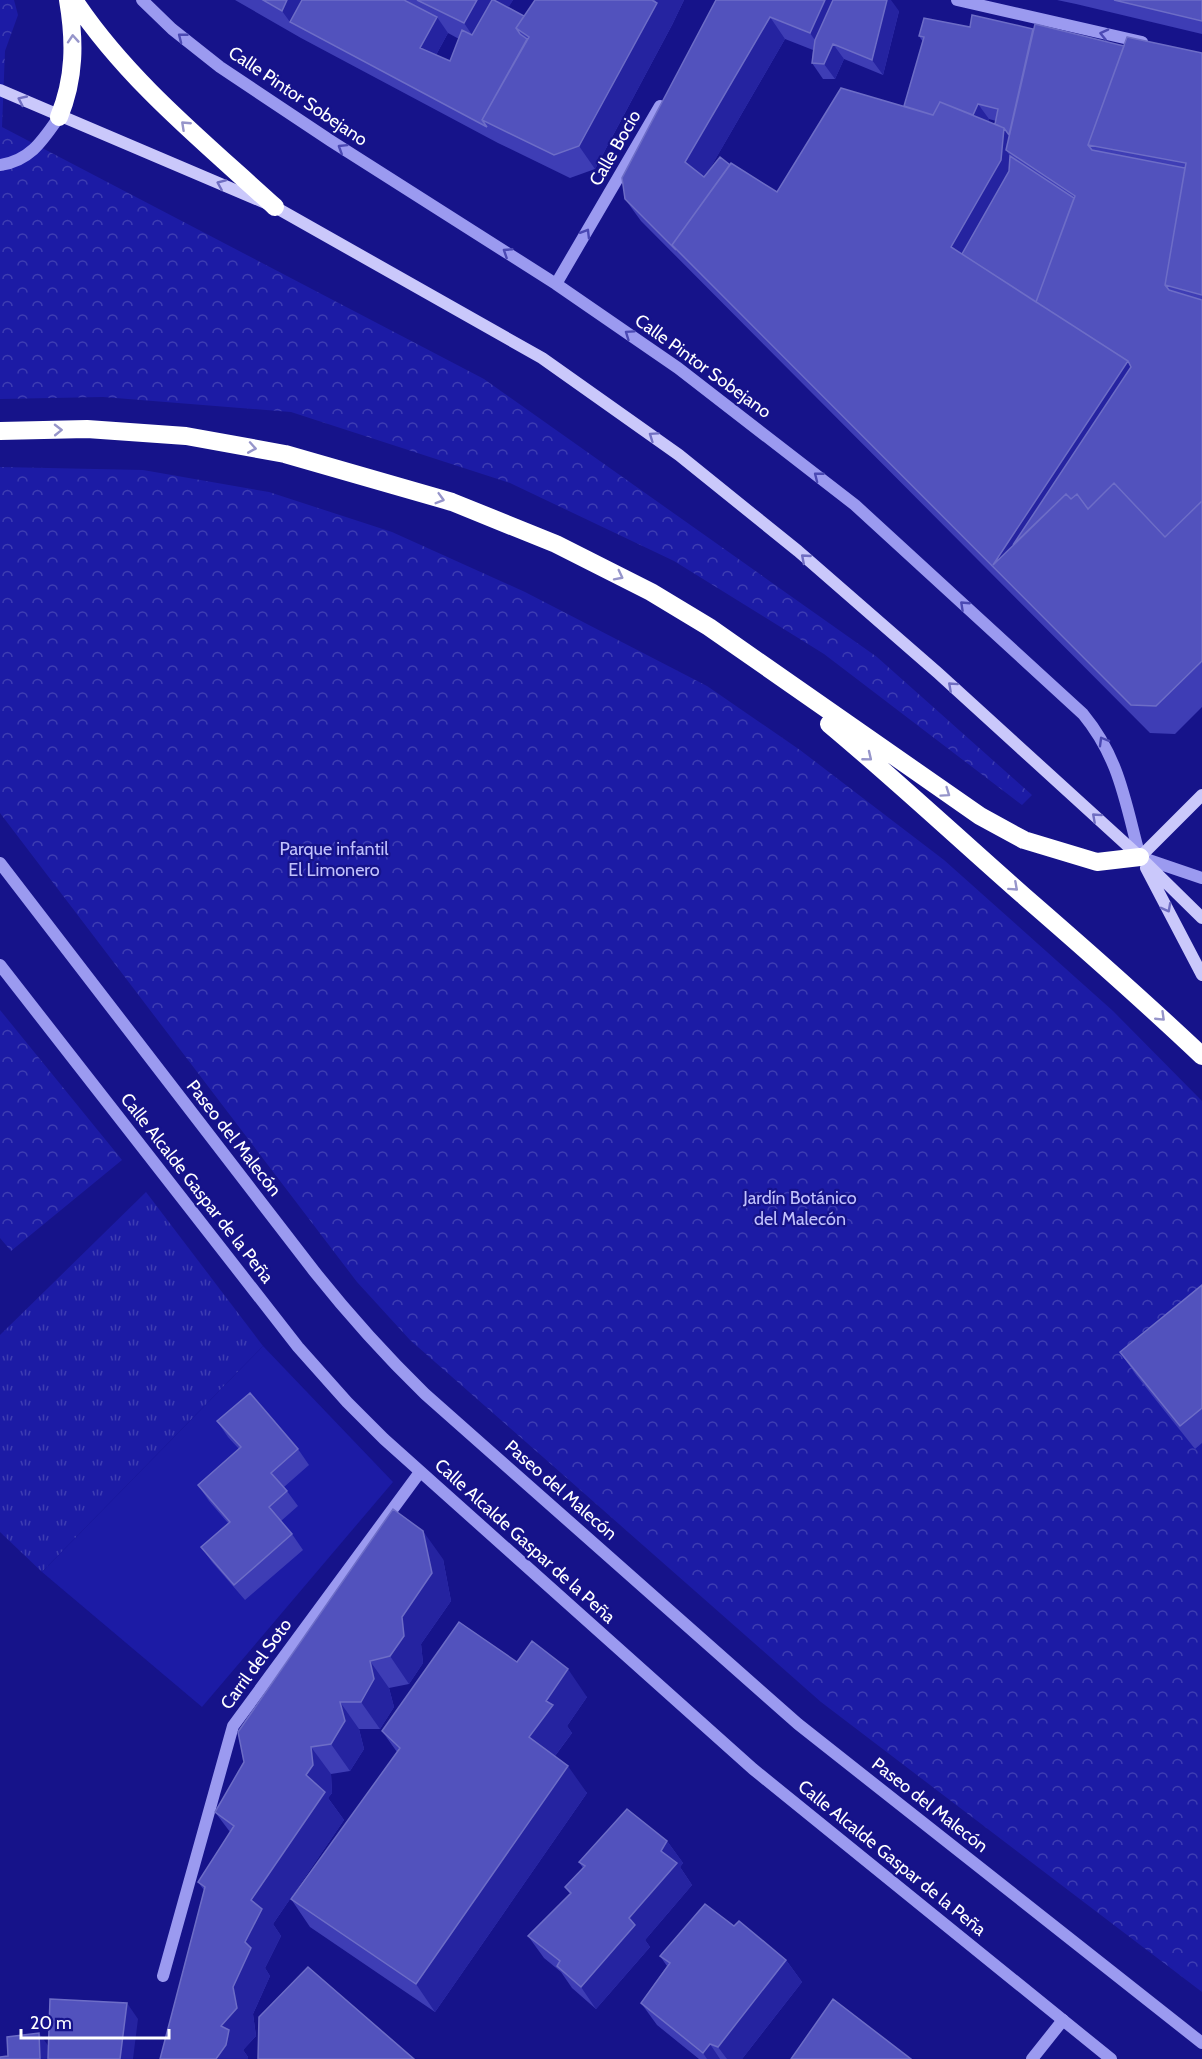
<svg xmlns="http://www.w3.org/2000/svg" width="1202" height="2059" font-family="Cabin,sans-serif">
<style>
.grass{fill:url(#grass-tufts)}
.forest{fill:url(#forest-crowns)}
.garden{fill:#1c1ba5}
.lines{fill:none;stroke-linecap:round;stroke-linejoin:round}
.service{stroke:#9b9af0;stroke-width:12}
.pedestrian{stroke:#9b9af0;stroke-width:12}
.minor{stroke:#9b9af0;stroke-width:12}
.tertiary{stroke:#9b9af0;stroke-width:12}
.secondary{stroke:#cac8fb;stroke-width:12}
.motorway{stroke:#fff;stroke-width:18}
.wall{fill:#3e3db5;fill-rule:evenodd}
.shaded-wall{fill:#2523a0}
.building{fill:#5252bd;stroke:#6d6dc7;stroke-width:1.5}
.oneway{stroke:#4b49b3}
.oneway2{stroke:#9695ca}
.oneway3{stroke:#706ec2}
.labels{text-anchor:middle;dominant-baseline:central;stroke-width:4.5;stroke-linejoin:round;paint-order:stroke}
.street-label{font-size:18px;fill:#fff;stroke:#16138a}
.park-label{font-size:18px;fill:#c1c1fc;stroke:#16138a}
</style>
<defs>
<pattern id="grass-tufts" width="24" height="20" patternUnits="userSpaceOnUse" patternTransform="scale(1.5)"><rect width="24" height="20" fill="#1c1ba5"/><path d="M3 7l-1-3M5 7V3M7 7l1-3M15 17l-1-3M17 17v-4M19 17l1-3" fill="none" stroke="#3e3db2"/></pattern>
<pattern id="forest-crowns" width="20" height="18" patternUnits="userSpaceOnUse" patternTransform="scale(1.5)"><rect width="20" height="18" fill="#1c1ba5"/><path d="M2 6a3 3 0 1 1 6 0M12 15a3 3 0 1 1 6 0" fill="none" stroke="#3e3db2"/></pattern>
</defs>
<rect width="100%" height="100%" fill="#16138a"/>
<path class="grass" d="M146,1192L263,1346L42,1572L0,1532V1335Z"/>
<path class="forest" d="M0,0H14L18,15L5,51L2,127L484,379L877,657L1032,795L1022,805L824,654L674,561L510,483L291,412L103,397L0,399Z
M0,467L143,470L269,492L392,532L525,592L707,686L800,750L944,860L1113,1011L1202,1101V1992L821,1702L410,1340L357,1282L0,813Z
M0,1010L122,1160L11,1251L0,1238Z"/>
<path class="garden" d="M263,1346L393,1482L202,1707L42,1572Z"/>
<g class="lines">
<path class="service" d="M1032,2059L1063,2020"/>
<path class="pedestrian" d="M0,863L314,1271C349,1315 385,1355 425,1394L798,1724L1202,2043"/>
<path class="minor" d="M142,0L172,29L220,67L331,141L556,284L678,368L855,505L1083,714C1120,759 1125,802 1140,857L1202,878
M957,0L1142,42
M0,165C30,161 43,140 59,117
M556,284L660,106
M163,1976L233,1726L420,1472"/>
<path class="tertiary" d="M0,965L298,1347L347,1402L384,1439L753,1769L1111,2059"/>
<path class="secondary" d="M0,90L275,207L542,358L679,455L798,551L938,673L1140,857L1202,918
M1140,857L1202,795
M1146,868L1202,975"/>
<path class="motorway" d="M74,0C127,80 204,142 275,207
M59,117C75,78 75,41 68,0
M0,431L87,429L186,436L285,454L452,502L556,544L651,592L709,627L980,816L1024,840L1097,862L1140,857
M829,724C896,780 959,839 1025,897C1085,949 1144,1001 1202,1056"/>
</g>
<path class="wall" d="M235,0H513L508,7L524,16L535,0H684L672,25L595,169L570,178L498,143L301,38ZM448,33L459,39L450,61L436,55Z
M716,0L899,11L883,75L844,59L835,79H823L812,63L813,50L785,39L705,177L730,165L777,192L904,106L923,42L919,36L970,27L1033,29L1124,46L1202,53V707L1175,734L1150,733L641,221L625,199ZM989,119L996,121L995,124L988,122Z
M1057,0H1202V34L1076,4Z
M1202,1285V1443L1195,1449L1136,1375L1120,1352Z
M217,1421L298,1449L309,1465L284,1487L298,1506L281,1521L292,1534L303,1550L245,1600L212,1562L201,1547L228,1523L209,1501L198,1485L239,1449L228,1437Z
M443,1559L451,1601L421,1644L423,1663L409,1684L389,1688L394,1707L380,1729H359L364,1749L350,1771L331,1774L332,1793L328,1798L344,1820L273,1924L281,1936L265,1968L270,1976L253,2014L256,2036L243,2050L248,2057V2059H160L204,1890L198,1882L230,1832L215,1812Z
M517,1662L587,1697L567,1726L572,1733L555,1756L587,1793L435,2012L310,1927L291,1899L397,1752L382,1731Z
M667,1841L683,1863L680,1867L692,1885L645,1940L650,1947L596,2009L572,1988L561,1972L544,1958L528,1936L570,1894L565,1887L583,1868L579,1862Z
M734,1926L786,1960L802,1982L742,2059H699L657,2025L641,2003L667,1966L660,1956Z"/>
<path class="shaded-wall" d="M287,0H321L290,22L282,11Z
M477,0H513L483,51L464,23Z
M655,0H684L672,25L595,169L579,146L657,3Z
M825,0H850L826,56L810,33Z
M887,0H891L899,11L883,75L872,60Z
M437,17L448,33L431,64L420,48Z
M770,17L785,39L701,184L685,162Z
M833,44L844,59L835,79L824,64Z
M978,104L989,119L981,138L970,122Z
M1004,128L1012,140L1006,150L1021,172L973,269L951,247Z
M1128,361L1147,389L1000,565H993Z
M423,1531L443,1559L451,1601L421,1644L423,1663L409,1684L390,1656L402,1617Z
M370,1661L389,1688L394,1707L380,1729L361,1702Z
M568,1669L587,1697L567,1726L572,1733L548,1765L529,1737L546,1701Z
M340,1702L359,1729L364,1749L350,1771L331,1744Z
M311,1747L331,1774L332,1793L328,1798L344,1820L273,1924L281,1936L265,1968L270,1976L253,2014L256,2036L243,2050L248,2057V2059H216L221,2026L233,1987L251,1900L306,1775Z
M568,1766L587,1793L435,2012L416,1984Z
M667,1841L683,1863L680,1867L692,1885L645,1940L650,1947L596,2009L581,1987L629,1918L661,1851Z
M786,1960L802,1982L742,2059H727L718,2047Z
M127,2003L138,2019L133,2059H120Z
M39,2033L55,2055V2059H40Z
M710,2044L720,2059H707L703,2053Z"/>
<path class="building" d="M263,0H287L282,11Z
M302,0H404L437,17L420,48L450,61L462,30L472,35L492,0H494L524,16L516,28L520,34L527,39L482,120L487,127L290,22Z
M417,0H477L464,23Z
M535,0H652L657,3L579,146L554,155L482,120L529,37L516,28Z
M716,0H825L810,33L770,17L685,162L704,177L720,157L730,165L672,245L676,250L625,199L622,178Z
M833,0H887L872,60L833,44L824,64L812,63L815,40Z
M1114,0H1202V21Z
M972,15L1033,29L1009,135L1004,128L995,124L998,109L978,104L973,115L940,102L933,115L904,106L924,37L919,36L924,18L970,27Z
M1035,24L1124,46L1088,145L1092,150L1185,168L1165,285L1169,290L1202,300V501L1165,537L1114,483L1088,509L1077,494L1071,499L1066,494L1013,545L1131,367L1128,361L1036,302L1075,196L1006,150Z
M1127,37L1202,53V295L1165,285L1186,163L1088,145Z
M841,88L933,115L940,102L1004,128L1001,160L951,247L1128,361L993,565L1066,494L1071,499L1077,494L1088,509L1114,483L1165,537L1202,501V661L1156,706L1131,705L672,245L731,163L777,192Z
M1010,156L1074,198L1036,302L962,254L1009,171Z
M1202,1285V1408L1180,1426L1120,1352Z
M250,1393L298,1449L271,1473L287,1491L269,1507L292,1534L234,1585L201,1547L230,1522L198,1485L241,1447L217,1421Z
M393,1509L423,1531L432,1573L402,1617L404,1636L390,1656L370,1661L374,1679L361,1702H340L345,1721L331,1744L311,1747L313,1765L306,1775L325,1792L251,1900L262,1909L245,1942L251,1948L233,1987L237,2008L221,2026L229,2030L226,2045L216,2059H160L205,1887L198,1882L234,1826L215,1812L244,1762L238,1732Z
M459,1622L517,1662L532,1641L568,1669L546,1701L553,1705L529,1737L568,1766L416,1984L291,1899L400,1748L382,1731Z
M627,1809L667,1841L661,1851L677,1863L629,1918L635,1925L581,1987L557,1966L560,1961L528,1936L571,1893L565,1887L585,1866L579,1862Z
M705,1904L734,1926L739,1921L786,1960L718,2047L710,2044L703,2053L641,2003L670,1963L660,1956Z
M308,1967L414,2059H258L259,2017Z
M50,1999L127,2003L120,2059H48Z
M833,1999L911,2059H791Z
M39,2033L40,2059H0V2057L8,2056L7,2037Z"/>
<defs><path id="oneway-chevron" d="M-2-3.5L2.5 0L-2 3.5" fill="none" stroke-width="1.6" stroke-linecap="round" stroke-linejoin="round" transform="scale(1.5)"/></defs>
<g class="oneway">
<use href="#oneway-chevron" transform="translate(1104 34) rotate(-167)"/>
<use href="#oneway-chevron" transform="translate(182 37) rotate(-142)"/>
<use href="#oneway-chevron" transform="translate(342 148) rotate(-148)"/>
<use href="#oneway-chevron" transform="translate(586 233) rotate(-59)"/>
<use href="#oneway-chevron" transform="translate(507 252) rotate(-147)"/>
<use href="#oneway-chevron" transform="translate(629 334) rotate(-145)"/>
<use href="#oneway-chevron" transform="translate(818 476) rotate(-142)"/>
<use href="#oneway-chevron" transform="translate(964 605) rotate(-137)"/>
<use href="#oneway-chevron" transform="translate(1103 741) rotate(-120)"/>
</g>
<g class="oneway2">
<use href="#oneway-chevron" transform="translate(73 39) rotate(-94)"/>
<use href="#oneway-chevron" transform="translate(185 125) rotate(-137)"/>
<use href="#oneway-chevron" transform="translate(58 430) rotate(-1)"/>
<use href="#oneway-chevron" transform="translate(252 448) rotate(10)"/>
<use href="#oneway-chevron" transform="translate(440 499) rotate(16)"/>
<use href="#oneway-chevron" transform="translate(619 576) rotate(27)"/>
<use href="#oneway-chevron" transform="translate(868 757) rotate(39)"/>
<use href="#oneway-chevron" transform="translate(946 793) rotate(35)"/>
<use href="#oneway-chevron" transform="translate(1014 887) rotate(42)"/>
<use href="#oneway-chevron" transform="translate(1161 1017) rotate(44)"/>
</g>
<g class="oneway3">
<use href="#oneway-chevron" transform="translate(22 100) rotate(-155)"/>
<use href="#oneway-chevron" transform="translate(221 184) rotate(-157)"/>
<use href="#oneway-chevron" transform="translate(653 436) rotate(-145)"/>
<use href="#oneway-chevron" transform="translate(805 558) rotate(-139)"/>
<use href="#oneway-chevron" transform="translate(952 686) rotate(-138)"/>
<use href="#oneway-chevron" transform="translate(1096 817) rotate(-138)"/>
<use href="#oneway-chevron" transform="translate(1167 908) rotate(62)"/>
</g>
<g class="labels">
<g class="street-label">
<text transform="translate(298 96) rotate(34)">Calle Pintor Sobejano</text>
<text transform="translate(615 148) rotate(-60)">Calle Bocio</text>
<text transform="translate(703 366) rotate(36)">Calle Pintor Sobejano</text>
<text transform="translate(234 1138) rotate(52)">Paseo del Malecón</text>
<text transform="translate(197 1188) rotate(52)">Calle Alcalde Gaspar de la Peña</text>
<text transform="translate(561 1490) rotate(41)">Paseo del Malecón</text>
<text transform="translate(525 1541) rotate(42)">Calle Alcalde Gaspar de la Peña</text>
<text transform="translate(256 1664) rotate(-54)">Carril del Soto</text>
<text transform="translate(930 1805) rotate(38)">Paseo del Malecón</text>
<text transform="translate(892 1858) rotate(39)">Calle Alcalde Gaspar de la Peña</text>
</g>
<g class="park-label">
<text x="334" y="849">Parque infantil<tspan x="334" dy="21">El Limonero</tspan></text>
<text x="800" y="1198">Jardín Botánico<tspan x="800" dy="21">del Malecón</tspan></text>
</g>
</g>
<path d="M21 2029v9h148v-9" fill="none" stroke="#ffffff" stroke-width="3"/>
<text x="30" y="2029" font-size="18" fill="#ffffff" stroke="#16138a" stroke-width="4.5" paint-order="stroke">20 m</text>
</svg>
